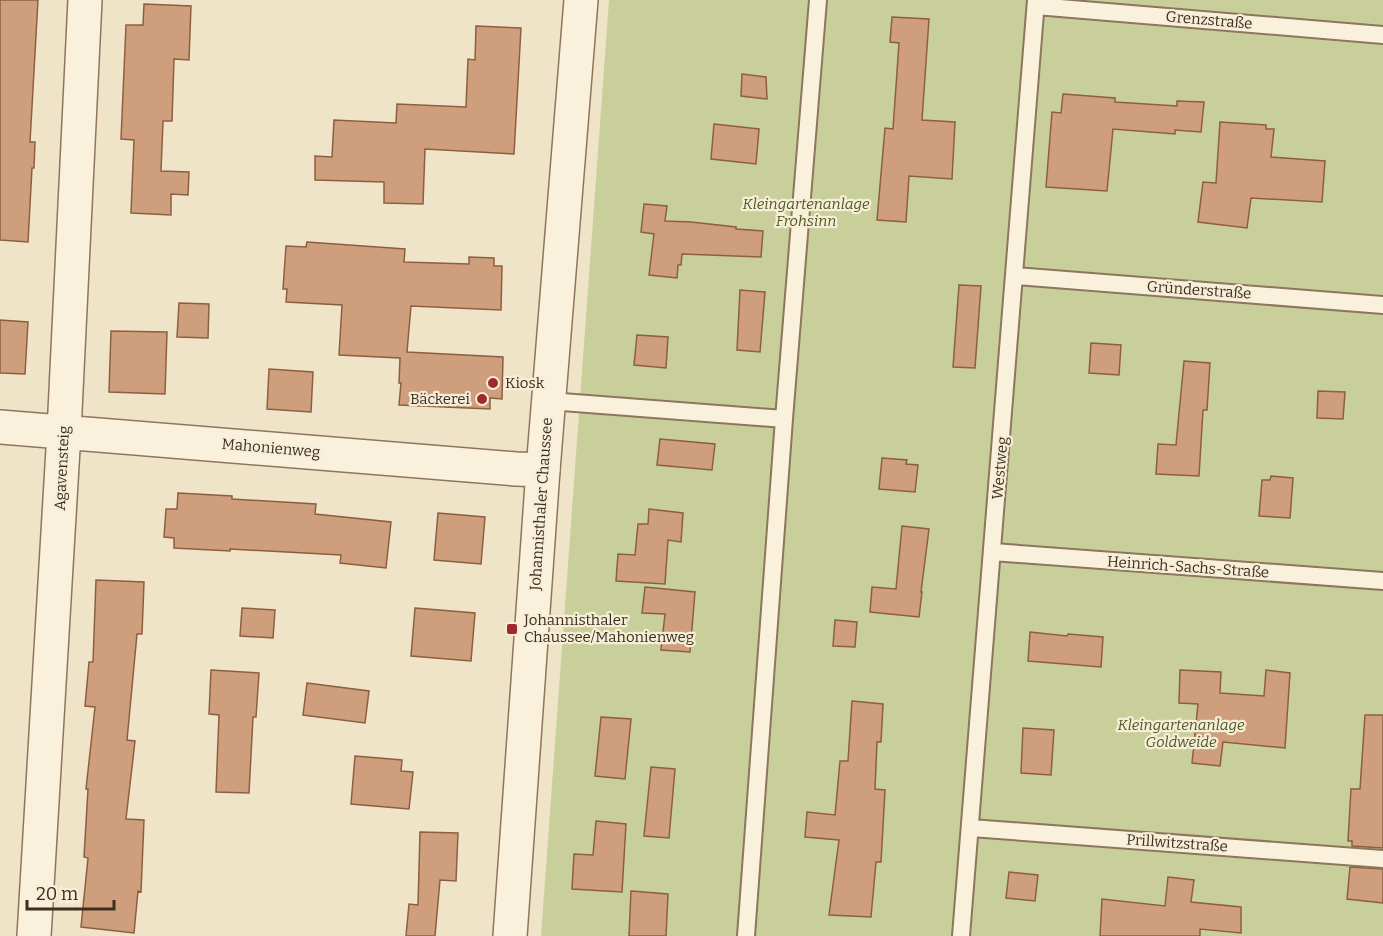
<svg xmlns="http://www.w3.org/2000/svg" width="1383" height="936" font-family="Bitter,serif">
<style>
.green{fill:#c9cf9b}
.building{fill:#cf9f7d;stroke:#8d5f41;stroke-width:1.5}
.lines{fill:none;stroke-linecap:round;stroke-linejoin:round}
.service-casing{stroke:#8d765c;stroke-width:20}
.minor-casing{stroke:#8d765c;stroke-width:36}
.tertiary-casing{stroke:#8d765c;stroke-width:36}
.service{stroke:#faf1dc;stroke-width:16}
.minor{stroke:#faf1dc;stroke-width:33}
.tertiary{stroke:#faf1dc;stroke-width:33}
.poi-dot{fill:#9e2a2b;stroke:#f7eed8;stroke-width:2}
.labels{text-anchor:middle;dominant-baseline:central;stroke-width:4.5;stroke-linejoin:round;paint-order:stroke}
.street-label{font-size:15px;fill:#3d2e20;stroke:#f7eed8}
.park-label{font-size:15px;font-style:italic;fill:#4d5a26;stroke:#f7eed8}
.poi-label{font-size:15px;fill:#3d2e20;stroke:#f7eed8;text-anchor:start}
</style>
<rect width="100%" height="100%" fill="#f0e4c8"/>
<path class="green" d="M609,0H1383V936H541Z"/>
<path class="building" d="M0,0H38L30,142H35L34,168H32L28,242L0,240Z
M144,4L191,6L189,60L174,59L172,121H163L161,171L189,172L188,195L171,194V215L131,213L134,140L121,139L126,25H143Z
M892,17L929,19L922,120L955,122L952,179L909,176L906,222L877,220L885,128L893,129L899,43L890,42Z
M476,26L521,28L514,154L425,149L423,204L384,203V182L315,180V156L332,157L334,120L396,123L397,104L466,107L468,59L475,60Z
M742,74L766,77L767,99L741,96Z
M1063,94L1115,98V102L1177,106V101L1204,102L1201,132L1175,130V134L1113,129L1107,191L1046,187L1052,112L1061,113Z
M1220,122L1266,125V129H1274L1271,157L1325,161L1322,202L1251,198L1247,228L1198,222L1203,182L1216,183Z
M714,124L759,129L756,164L711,159Z
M644,204L667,206L665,221L691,222L736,227V229L763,231L761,257L682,254L681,265H678L677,278L649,275L654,234L641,232Z
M307,242L405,249L404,262L469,264V257L494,258V266H502L501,310L411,306L407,352L503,357L502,399L490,398V409L399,405L401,383H399L400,358L339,355L342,305L286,302L287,289H283L286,246L306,247Z
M959,285L981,286L975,368L953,367Z
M740,290L765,292L760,352L737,350Z
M179,303L209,304L208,338L177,337Z
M0,320L28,322L25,374L0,373Z
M111,331L167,332L165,394L109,392Z
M637,335L668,337L666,368L634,365Z
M1091,343L1121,345L1119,375L1089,373Z
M1184,361L1210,363L1207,410H1203L1199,476L1156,474L1158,444L1176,445Z
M269,369L313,372L311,412L267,409Z
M1318,391L1345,392L1343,419L1317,418Z
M660,439L715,444L712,470L657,465Z
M882,458L907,460L906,464L918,465L915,492L879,489Z
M1271,476L1293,478L1290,518L1259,516L1262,480H1270Z
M178,493L232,496V499L316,504L315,514L391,522L386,568L340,563L341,555L230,549V551L174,548V538L164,537L166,509H177Z
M649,509L683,513L681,542L668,540L665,584L616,581L618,554L635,555L638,524H648Z
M438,513L485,517L481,564L434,560Z
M902,526L929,529L921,592H922L919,617L870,612L872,587L896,589Z
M96,580L144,582L142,634H137L127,740L135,741L126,819L144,820L141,892L138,891L134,933L81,927L88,858L84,857L88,789H86L95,707L85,706L89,662H93Z
M645,587L695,592L690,652L661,650L665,614L642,613Z
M242,608L275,610L273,638L240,636Z
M415,608L475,613L471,661L411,656Z
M835,620L857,622L855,647L833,646Z
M1030,632L1067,636L1068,634L1103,637L1101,667L1028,661Z
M211,670L259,673L256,717H253L249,793L216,792L219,715L209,714Z
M1180,670L1221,672L1220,693L1264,696L1266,670L1290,673L1285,748L1223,742L1220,766L1192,763L1198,704L1179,703Z
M307,683L369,691L365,723L303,715Z
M852,701L883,704L881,742H877L875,789L885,790L881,862H876L871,917L829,915L839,840L805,837L807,812L835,815L840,761H848Z
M1365,715H1383V848L1352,846V841H1348L1351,789H1360Z
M601,717L631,719L625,779L595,776Z
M1023,728L1054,730L1051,775L1021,773Z
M355,756L402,760L401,771L413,772L409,809L351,804Z
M651,767L675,769L669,838L644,836Z
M596,821L626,824L622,892L572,889L574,854L593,855Z
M420,832L458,833L456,881L440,880L435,936H406L409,904L418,905Z
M1350,867L1383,869V903L1347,899Z
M1009,872L1038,875L1035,901L1006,898Z
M1168,877L1194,880L1191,902L1241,907V933L1200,929V936H1100L1102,899L1165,906Z
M631,891L668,894L666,936H629Z"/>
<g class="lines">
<g class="service-casing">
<path id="service" d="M1036,6L1383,35
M1015,276L1383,305
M549,401L784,419
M993,552L1383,581
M971,828L1383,859
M746,936L784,419L818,0
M961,936L1036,0"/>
</g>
<g class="minor-casing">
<path id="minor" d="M0,427L516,469L543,470
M34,936L64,432L85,0"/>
</g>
<g class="tertiary-casing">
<path id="tertiary" d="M510,936L543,470L581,0"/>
</g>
<use href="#service" class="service"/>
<use href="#minor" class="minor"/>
<use href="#tertiary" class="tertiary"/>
</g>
<g class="poi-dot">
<circle cx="493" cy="383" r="6"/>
<circle cx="482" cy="399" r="6"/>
<rect x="506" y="623" width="12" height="12" rx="3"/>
</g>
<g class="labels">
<g class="street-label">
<text transform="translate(1209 20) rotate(5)">Grenzstraße</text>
<text transform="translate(1199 290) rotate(4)">Gründerstraße</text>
<text transform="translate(271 448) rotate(5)">Mahonienweg</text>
<text transform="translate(62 468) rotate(-87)">Agavensteig</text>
<text transform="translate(1000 468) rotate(-85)">Westweg</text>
<text transform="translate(541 504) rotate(-86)">Johannisthaler Chaussee</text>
<text transform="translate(1188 567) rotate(4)">Heinrich-Sachs-Straße</text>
<text transform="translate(1177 843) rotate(4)">Prillwitzstraße</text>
</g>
<g class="park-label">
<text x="806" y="204">Kleingartenanlage<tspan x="806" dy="17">Frohsinn</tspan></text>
<text x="1181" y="725">Kleingartenanlage<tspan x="1181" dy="17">Goldweide</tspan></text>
</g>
<g class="poi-label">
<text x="505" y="383">Kiosk</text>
<text x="470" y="399" text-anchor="end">Bäckerei</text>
<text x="524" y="620">Johannisthaler<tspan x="524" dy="17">Chaussee/Mahonienweg</tspan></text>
</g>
</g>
<path d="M27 900v9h87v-9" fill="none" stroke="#3d2e20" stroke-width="3"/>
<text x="36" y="900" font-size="18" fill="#3d2e20" stroke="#f7eed8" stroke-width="4.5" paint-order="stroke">20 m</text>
</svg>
